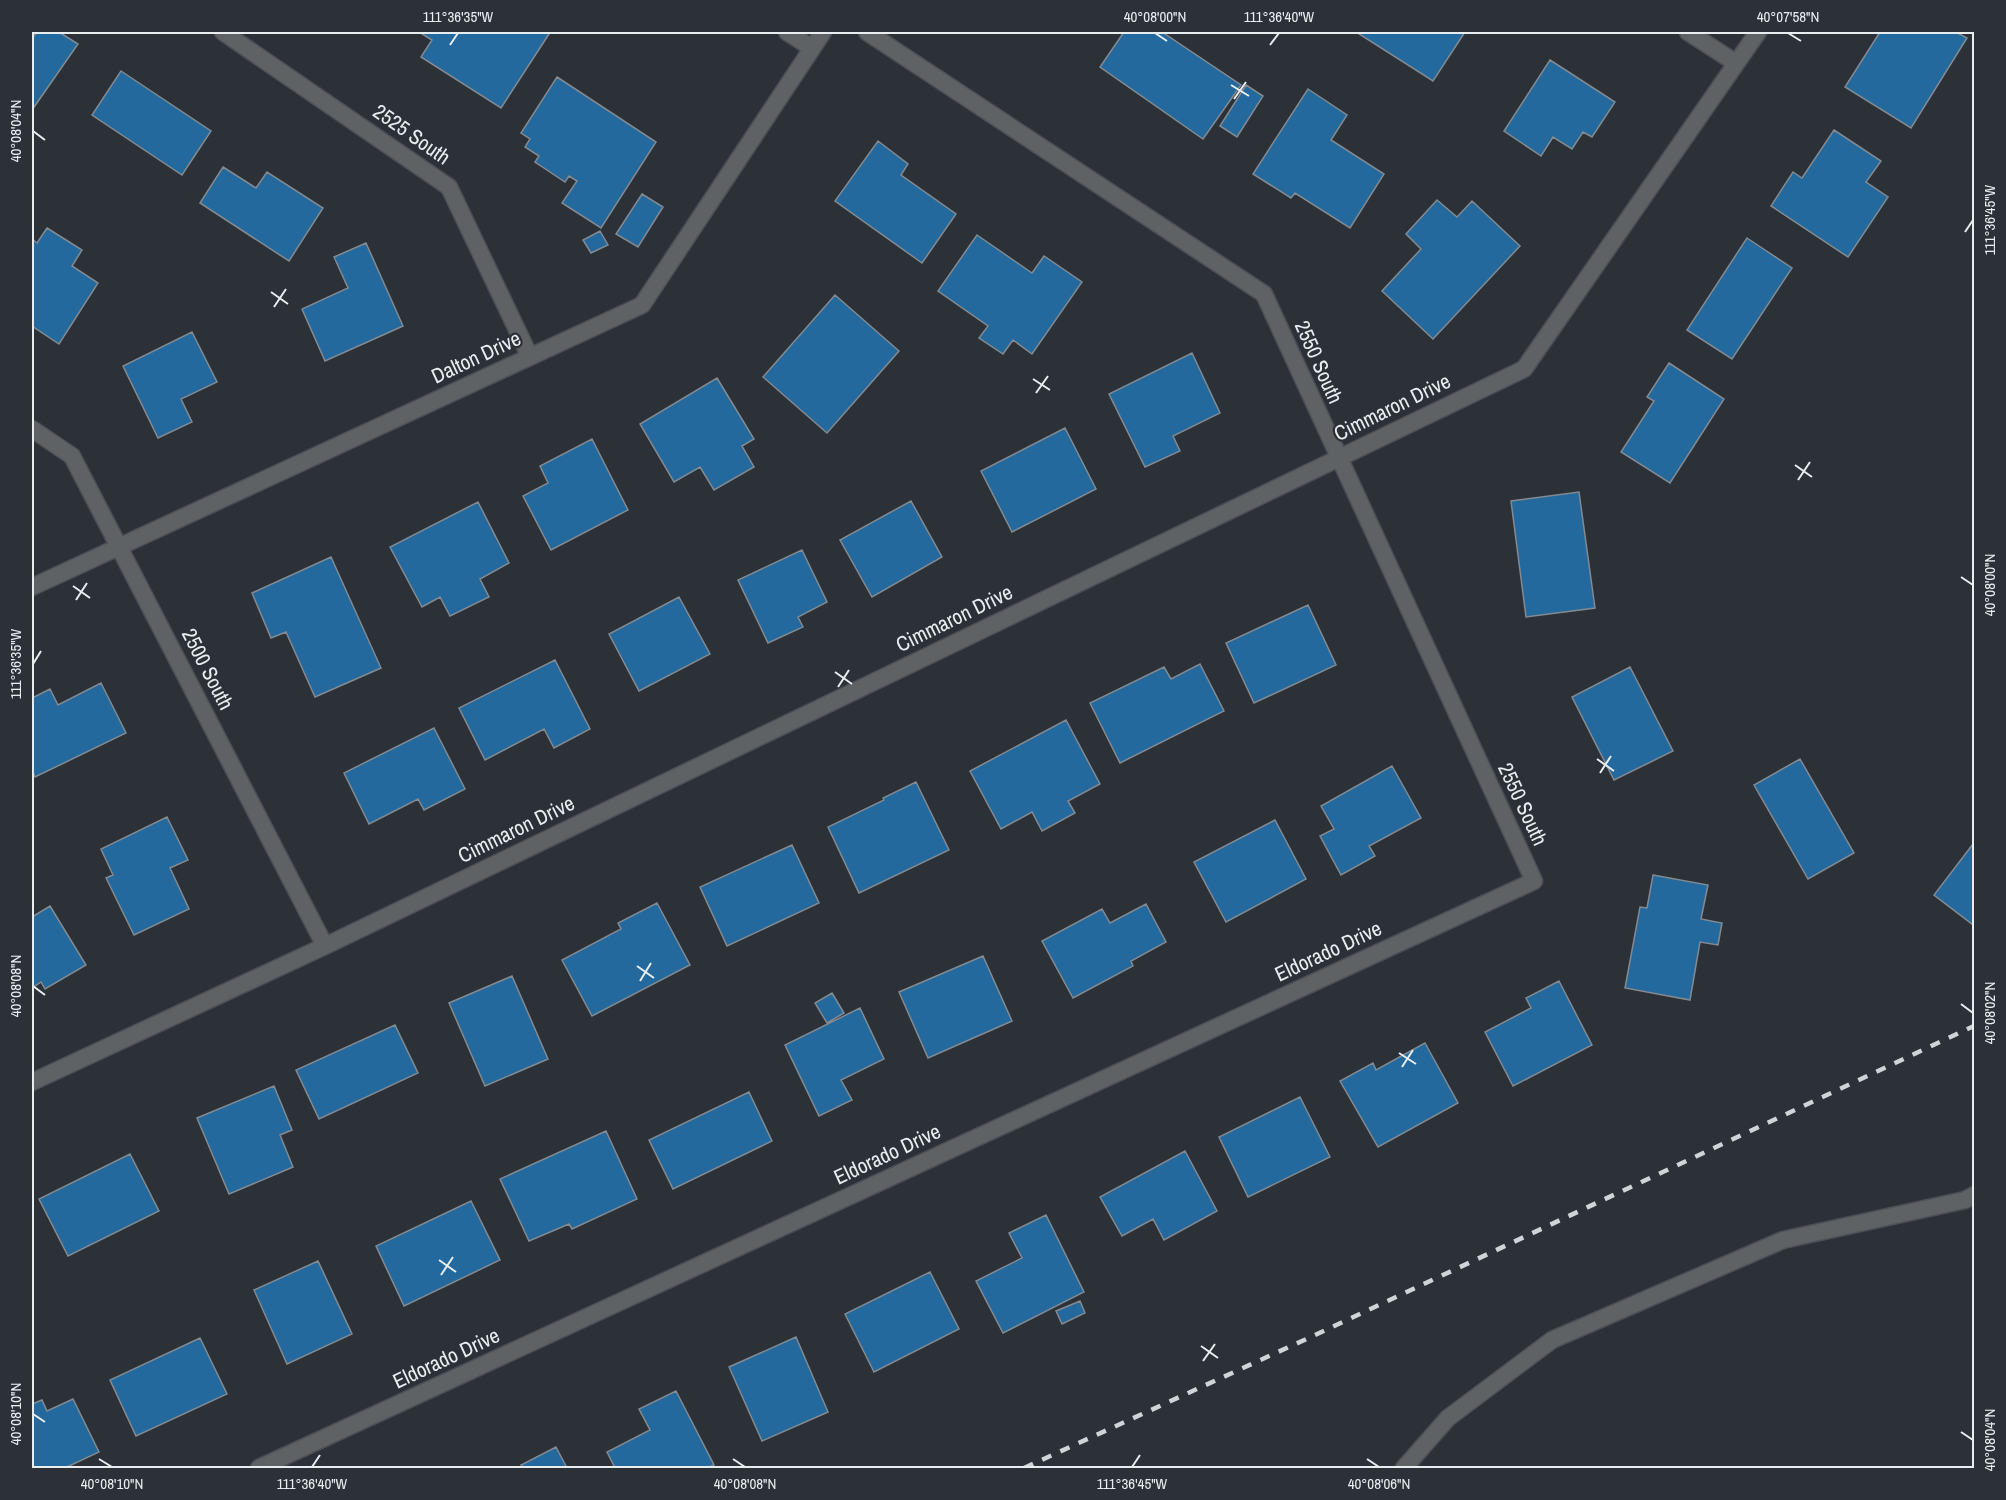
<svg xmlns="http://www.w3.org/2000/svg" width="2006" height="1500" font-family="'Archivo Narrow',sans-serif">
<style>
.building{fill:#24699d;stroke:#838a91;stroke-width:1.5}
.lines{fill:none;stroke-linecap:round;stroke-linejoin:round}
.service-casing{stroke:#494f55;stroke-width:19}
.minor-casing{stroke:#494f55;stroke-width:19}
.service{stroke:#5f6265;stroke-width:16}
.minor{stroke:#5f6265;stroke-width:16}
.rail{stroke:#cfd4d7;stroke-width:4.5;stroke-dasharray:10 10;stroke-linecap:butt}
.ticks{fill:none;stroke:#e8edf0;stroke-width:2}
.labels{text-anchor:middle;dominant-baseline:central;stroke-width:4.5;stroke-linejoin:round;paint-order:stroke}
.street-label{font-size:21px;fill:#e8edf0;stroke:#2b3137}
.neatline{fill:none;stroke:#e8edf0;stroke-width:2}
.ticks-label{font-size:15px;text-anchor:middle;fill:#e8edf0}
</style>
<rect width="100%" height="100%" fill="#2b3137"/>
<path class="building" d="M37,32H59L78,44L32,110V39Z
M419,32H544L549,34L501,108L421,57L432,40Z
M1124,32H1162L1241,85L1203,139L1100,67Z
M1356,32H1465L1433,81Z
M1880,32H1956L1967,38L1911,128L1845,87Z
M1550,60L1615,102L1592,137L1583,132L1572,149L1553,137L1541,156L1504,131Z
M121,71L211,131L182,175L92,115Z
M557,77L656,142L601,228L562,203L577,181L569,176L565,182L535,162L539,156L525,147L530,139L521,133Z
M1246,85L1263,96L1237,137L1220,126Z
M1308,89L1347,115L1331,140L1384,174L1350,228L1295,193L1291,198L1253,174Z
M1834,130L1881,161L1866,182L1888,197L1848,257L1771,206L1793,172L1802,178Z
M878,141L908,164L901,175L956,214L922,263L835,201Z
M223,167L256,188L267,172L323,208L289,261L200,203Z
M642,194L663,207L638,247L616,234Z
M1437,200L1457,217L1472,201L1520,246L1433,339L1382,291L1421,249L1406,234Z
M47,228L82,250L72,266L98,283L59,344L32,326V239L37,243Z
M600,231L608,245L591,253L583,240Z
M977,235L1032,273L1044,256L1082,282L1032,354L1013,340L1003,354L979,338L988,326L938,291Z
M1747,238L1792,268L1732,359L1687,330Z
M366,243L403,326L325,361L302,309L348,288L334,257Z
M835,295L899,351L827,433L763,377Z
M192,332L217,382L181,399L192,422L158,438L123,366Z
M1192,353L1220,413L1173,436L1180,451L1145,467L1109,394Z
M1669,363L1724,399L1670,483L1621,452L1654,401L1647,397Z
M717,378L754,439L742,446L754,467L714,490L700,467L674,482L640,424Z
M1065,428L1096,489L1012,532L981,471Z
M592,439L628,510L551,550L523,496L548,483L540,466Z
M1579,492L1595,608L1526,617L1511,501Z
M911,501L942,557L872,597L840,540Z
M478,502L509,563L480,579L489,597L450,616L440,597L422,607L390,547Z
M802,550L827,602L798,617L803,627L768,643L738,580Z
M331,557L381,668L315,697L286,632L271,638L252,593Z
M679,597L710,654L639,691L609,634Z
M1308,605L1336,665L1254,703L1226,643Z
M555,660L590,729L554,748L544,729L485,760L459,708Z
M1200,664L1224,711L1120,763L1090,703L1164,667L1171,679Z
M1630,667L1673,751L1614,780L1572,697Z
M101,683L126,733L35,777L32,770V698L50,689L58,705Z
M1066,720L1100,784L1068,801L1075,813L1042,831L1032,812L1001,829L970,771Z
M434,728L465,789L424,810L418,799L369,824L344,773Z
M1800,759L1854,853L1808,879L1754,785Z
M1392,766L1421,818L1369,846L1375,856L1341,875L1320,836L1334,829L1321,806Z
M916,782L949,850L859,893L828,827L884,800L883,798Z
M167,817L188,860L170,868L189,909L134,935L106,878L113,875L101,849Z
M1275,820L1306,879L1226,922L1194,862Z
M1973,844L1974,920L1972,924L1934,895Z
M792,845L819,903L727,946L700,887Z
M1653,875L1708,885L1701,919L1722,923L1718,945L1700,942L1690,1000L1625,988L1640,907L1647,908Z
M657,903L690,965L592,1016L562,960L621,929L618,923Z
M1146,904L1166,942L1131,961L1133,966L1073,998L1042,941L1102,909L1110,923Z
M50,906L86,965L45,989L41,982L32,988V917Z
M983,956L1012,1021L928,1058L899,992Z
M512,976L548,1059L485,1086L449,1003Z
M1559,981L1592,1045L1513,1086L1485,1032L1531,1008L1526,998Z
M832,993L844,1013L827,1023L815,1003Z
M860,1008L884,1059L841,1080L852,1100L819,1116L785,1045Z
M395,1025L418,1073L319,1119L296,1070Z
M1425,1043L1458,1103L1378,1147L1340,1081L1373,1063L1376,1070Z
M274,1086L292,1130L280,1135L293,1167L229,1194L197,1118Z
M749,1092L772,1141L673,1189L649,1140Z
M1300,1097L1330,1157L1248,1197L1219,1137Z
M606,1131L637,1199L572,1229L569,1224L529,1241L500,1179Z
M1185,1151L1217,1211L1164,1240L1153,1219L1122,1236L1100,1197Z
M130,1154L159,1211L68,1256L39,1199Z
M471,1201L500,1260L404,1306L376,1246Z
M1046,1215L1084,1292L1003,1333L976,1281L1022,1258L1009,1233Z
M318,1261L352,1334L287,1364L254,1290Z
M930,1272L959,1329L874,1372L845,1314Z
M1080,1301L1085,1313L1062,1324L1056,1311Z
M796,1337L828,1412L762,1441L729,1367Z
M200,1338L227,1394L136,1436L110,1380Z
M676,1391L714,1465L707,1468H615L607,1452L650,1430L639,1409Z
M73,1399L99,1452L65,1468H32V1404L42,1400L47,1411Z
M556,1447L567,1468H523L521,1465Z"/>
<g class="lines">
<g class="service-casing">
<path id="service" d="M787,32L812,48
M1404,1468L1448,1418L1552,1340L1783,1240L1965,1200L1974,1195"/>
</g>
<g class="minor-casing">
<path id="minor" d="M223,32L449,187L530,357
M1688,32L1736,63
M32,429L72,456L325,946
M32,587L642,305L823,32
M32,1082L325,946L1524,369L1758,32
M259,1468L1534,881L1264,294L867,32"/>
</g>
<use href="#service" class="service"/>
<use href="#minor" class="minor"/>
<path class="rail" d="M1024,1468L1313,1336L1974,1026"/>
</g>
<path class="ticks" d="M1155,33L1167,41M1788,33L1801,41M450,45L458,33M1270,45L1279,33M1231,85L1249,96M1234,99L1246,82M33,131L45,140M1965,232L1973,220M271,292L288,304M274,307L286,289M1033,379L1050,390M1036,393L1048,376M1795,465L1812,477M1798,480L1810,462M1961,577L1973,585M73,586L90,598M76,600L87,583M33,664L41,651M835,672L852,684M838,687L849,670M1597,759L1614,771M1600,773L1611,756M637,966L654,978M640,981L651,963M33,986L45,995M1961,1004L1973,1013M1399,1053L1416,1064M1402,1067L1413,1050M439,1260L456,1272M441,1275L453,1257M1201,1346L1218,1358M1203,1361L1215,1344M33,1414L45,1422M1961,1432L1973,1440M99,1459L112,1467M733,1459L745,1467M1367,1459L1379,1467M312,1467L320,1455M1132,1467L1140,1455"/>
<g class="labels">
<g class="street-label">
<text transform="translate(412 134) rotate(35)">2525 South</text>
<text transform="translate(476 357) rotate(-25)">Dalton Drive</text>
<text transform="translate(1319 362) rotate(66)">2550 South</text>
<text transform="translate(1392 407) rotate(-26)">Cimmaron Drive</text>
<text transform="translate(954 618) rotate(-26)">Cimmaron Drive</text>
<text transform="translate(208 669) rotate(63)">2500 South</text>
<text transform="translate(1523 804) rotate(65)">2550 South</text>
<text transform="translate(516 829) rotate(-26)">Cimmaron Drive</text>
<text transform="translate(1328 951) rotate(-25)">Eldorado Drive</text>
<text transform="translate(887 1154) rotate(-25)">Eldorado Drive</text>
<text transform="translate(446 1358) rotate(-25)">Eldorado Drive</text>
</g>
</g>
<rect width="2006" height="1500" fill="none" stroke="#2b3137" stroke-width="66"/>
<rect x="33" y="33" width="1940" height="1434" class="neatline"/>
<g class="ticks-label">
<text x="458" y="22">111°36'35"W</text>
<text x="1155" y="22">40°08'00"N</text>
<text x="1279" y="22">111°36'40"W</text>
<text x="1788" y="22">40°07'58"N</text>
<text transform="translate(16 131) rotate(-90)" y="5">40°08'04"N</text>
<text transform="translate(1990 220) rotate(-90)" y="5">111°36'45"W</text>
<text transform="translate(1990 585) rotate(-90)" y="5">40°08'00"N</text>
<text transform="translate(16 664) rotate(-90)" y="5">111°36'35"W</text>
<text transform="translate(16 986) rotate(-90)" y="5">40°08'08"N</text>
<text transform="translate(1990 1013) rotate(-90)" y="5">40°08'02"N</text>
<text transform="translate(16 1414) rotate(-90)" y="5">40°08'10"N</text>
<text transform="translate(1990 1440) rotate(-90)" y="5">40°08'04"N</text>
<text x="112" y="1489">40°08'10"N</text>
<text x="312" y="1489">111°36'40"W</text>
<text x="745" y="1489">40°08'08"N</text>
<text x="1132" y="1489">111°36'45"W</text>
<text x="1379" y="1489">40°08'06"N</text>
</g>
</svg>
